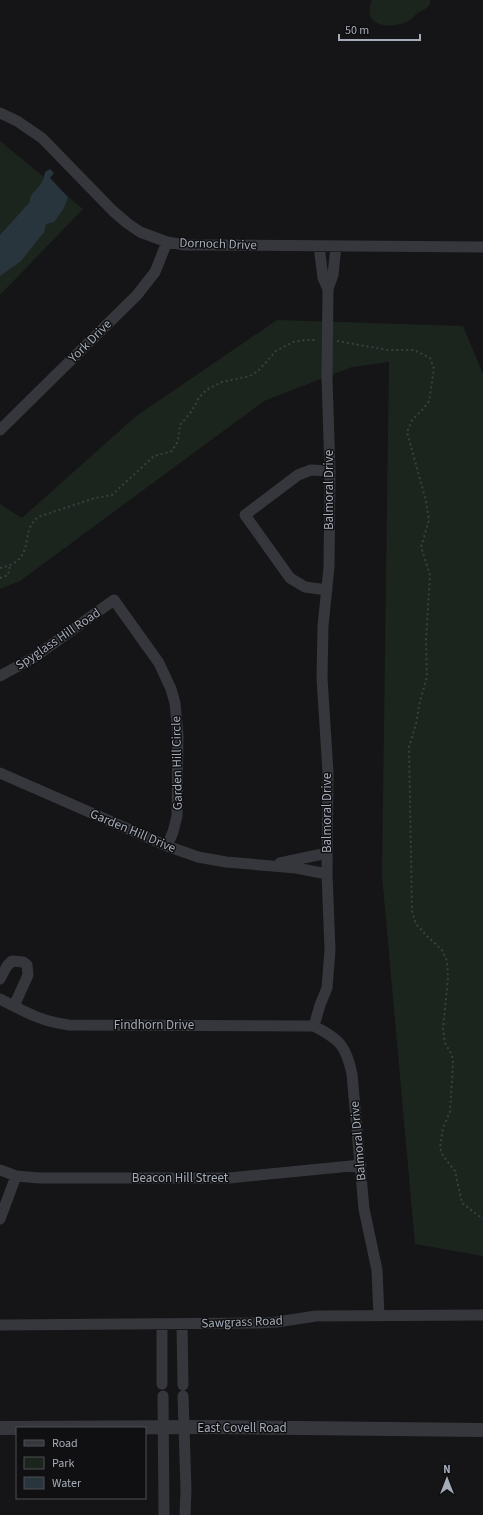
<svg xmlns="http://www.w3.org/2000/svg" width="483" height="1515" font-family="'Source Sans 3',sans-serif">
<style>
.green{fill:#1c251d}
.water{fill:#29353c}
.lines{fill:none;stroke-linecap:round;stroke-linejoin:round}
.path{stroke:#3b3e43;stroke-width:2;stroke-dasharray:2 3;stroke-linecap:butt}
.minor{stroke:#35373c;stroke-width:11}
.tertiary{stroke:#35373c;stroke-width:14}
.labels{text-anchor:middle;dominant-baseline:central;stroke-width:3;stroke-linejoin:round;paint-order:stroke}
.street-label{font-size:13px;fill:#a5acb8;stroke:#101012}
</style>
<rect width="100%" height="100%" fill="#151517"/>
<path class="green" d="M372,0H430V3C429,8 423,10 419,12C414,15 412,20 407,22C388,29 361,27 372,0Z
M0,141L83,209L0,295Z
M277,320L463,326L483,374V1256L415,1244L382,875L389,362L352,367L264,401L20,581L0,589V504L22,518L135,417Z"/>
<path class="water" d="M50,169L54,173L50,178L68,197L64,208L54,222L46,224L44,232L21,261L0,276V235L30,202C29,193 38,190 42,182C44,179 44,176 45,172Z"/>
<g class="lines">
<path class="path" d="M337,341L388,350H414L430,358L434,369L429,401L424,408L412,420L407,432L426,501L429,520L421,547L430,575L426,640L427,677L420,701L416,724L409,747L412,911L416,924L426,935L442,950L447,961L448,977L443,1029L445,1043L452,1055L453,1063L450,1112L443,1128L440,1148L443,1156L455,1171L462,1203L483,1219
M0,568C38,560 18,533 38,517L95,498L112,495L154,456L172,451L178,441L180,425L191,412L199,398L206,390L222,382L250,376L258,371L276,351L293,342L305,340H317
M0,578L8,575L10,566"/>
<path class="minor" d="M0,113L17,121L42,138L113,211L127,223L140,232L167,242L185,245H206L483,247
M319,246L323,278L328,289
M336,246L333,275L328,289L327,378L330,471L329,567L323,626L322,678L328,772L327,874L330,950L327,988L320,1005L314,1026C339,1039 346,1045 352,1074L364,1209L377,1270L379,1316
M0,430L137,295L155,272L167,242
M327,590L305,587L290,578L245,515L298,475L311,470L330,471
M0,676L33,658L114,600L159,663L171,689L175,703L178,735L177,816L173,832L167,846
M0,773L167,846L198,857L226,862L296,868L327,874
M280,863L327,853
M0,979L7,966L12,961L23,962L27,965L28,975L14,1006
M0,999C23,1011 42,1022 69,1025L314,1026
M0,1170L16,1176L40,1178H229L361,1165
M0,1219L16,1176
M162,1324V1384
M182,1324L183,1385
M0,1325L258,1323L277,1322L316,1316L483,1315
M163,1396L164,1515
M183,1396L186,1490L185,1515"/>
<path class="tertiary" d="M0,1428L214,1427L483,1430"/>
</g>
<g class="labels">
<g class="street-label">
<text transform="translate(218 244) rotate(2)">Dornoch Drive</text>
<text transform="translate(90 341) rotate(-45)">York Drive</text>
<text transform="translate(329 490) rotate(-90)">Balmoral Drive</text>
<text transform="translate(58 639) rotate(-34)">Spyglass Hill Road</text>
<text transform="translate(177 763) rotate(-91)">Garden Hill Circle</text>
<text transform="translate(327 813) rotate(-90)">Balmoral Drive</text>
<text transform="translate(133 831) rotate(23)">Garden Hill Drive</text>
<text x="154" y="1025">Findhorn Drive</text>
<text transform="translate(358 1141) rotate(-95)">Balmoral Drive</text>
<text x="180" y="1178">Beacon Hill Street</text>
<text transform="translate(242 1322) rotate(-2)">Sawgrass Road</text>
<text x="242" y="1428">East Covell Road</text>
</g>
</g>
<rect x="16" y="1427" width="130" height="72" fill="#101012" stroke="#4c4e54"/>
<rect x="24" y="1440" width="20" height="6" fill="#35373c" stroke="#4c4e54"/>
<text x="52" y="1447" font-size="12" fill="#a5acb8">Road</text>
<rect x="24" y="1457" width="20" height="12" fill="#1c251d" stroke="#4c4e54"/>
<text x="52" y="1467" font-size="12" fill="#a5acb8">Park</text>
<rect x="24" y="1477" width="20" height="12" fill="#29353c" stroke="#4c4e54"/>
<text x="52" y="1487" font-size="12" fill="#a5acb8">Water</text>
<g transform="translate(447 1479)" stroke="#101012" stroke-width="3" paint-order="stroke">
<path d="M0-3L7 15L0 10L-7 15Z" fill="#a5acb8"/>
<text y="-6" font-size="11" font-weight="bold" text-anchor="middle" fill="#a5acb8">N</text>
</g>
<path d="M339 34v6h81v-6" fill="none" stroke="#a5acb8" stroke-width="2"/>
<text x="345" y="34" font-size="12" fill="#a5acb8" stroke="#101012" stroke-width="3" paint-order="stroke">50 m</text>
</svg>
